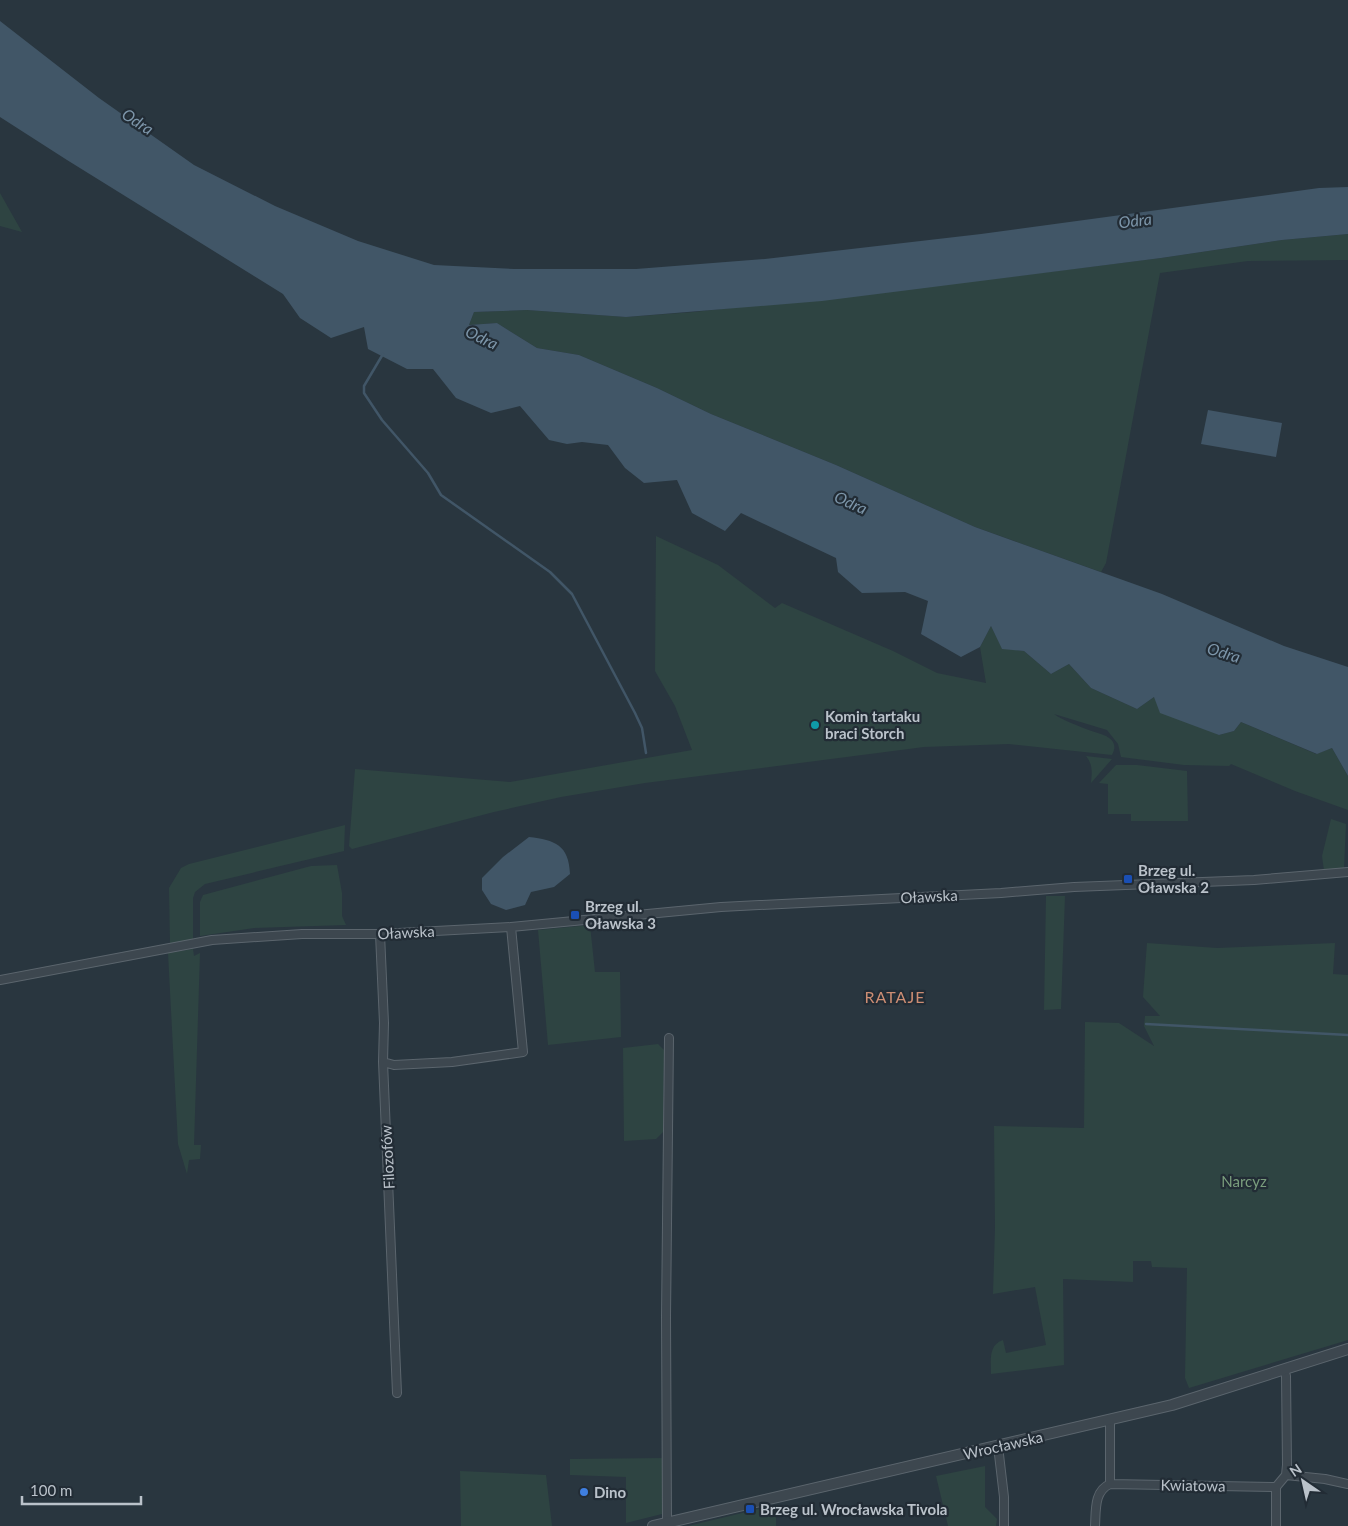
<svg xmlns="http://www.w3.org/2000/svg" width="1348" height="1526" font-family="Lato,sans-serif">
<style>
.green{fill:#2e4442}
.water{fill:#415667}
.lines{fill:none;stroke-linecap:round;stroke-linejoin:round}
.stream{stroke:#415667;stroke-width:2.5}
.minor-casing{stroke:#5b656d;stroke-width:10}
.tertiary-casing{stroke:#5b656d;stroke-width:12}
.minor{stroke:#3d474f;stroke-width:8}
.tertiary{stroke:#3d474f;stroke-width:10}
.culture-dot{fill:#0f9aa8;stroke:#222c35;stroke-width:2}
.transit-dot{fill:#1a4fb4;stroke:#222c35;stroke-width:2}
.shop-dot{fill:#3f7fe0;stroke:#222c35;stroke-width:2}
.labels{text-anchor:middle;dominant-baseline:central;stroke-width:4.5;stroke-linejoin:round;paint-order:stroke}
.poi-label{font-size:15px;font-weight:bold;fill:#bac2ca;stroke:#222c35;text-anchor:start}
.street-label{font-size:15px;fill:#bac2ca;stroke:#222c35}
.park-label{font-size:15px;fill:#7a9d7d;stroke:#222c35}
.water-label{font-size:16px;font-style:italic;fill:#7d96aa;stroke:#222c35}
.neighbourhood-label{font-size:16px;letter-spacing:1px;fill:#cc8d73;stroke:#222c35}
</style>
<rect width="100%" height="100%" fill="#29363f"/>
<path class="green" d="M0,193L22,232L0,226Z
M1348,234V260L1248,261L1160,273L1106,563L1101,572L975,527L836,465L711,414L657,388L579,355L537,348L497,323L469,325L474,312L527,310L626,317L694,312L1008,277L1161,258L1282,240Z
M656,536L718,565L775,608L782,603L893,651L937,673L986,683L980,647L991,626L1002,648L1024,651L1051,674L1069,664L1091,688L1137,709L1154,697L1219,735L1234,731L1241,722L1316,754L1332,748L1348,776V810L1295,791L1231,764L1229,766L1184,765L1121,757L1118,744L1107,730L1054,714C1062,720 1076,725 1086,729C1098,734 1122,736 1112,755L1009,744L924,747L645,783L561,797L494,812L352,849L349,846L355,769L510,782L692,750L675,706L655,671Z
M1086,756L1112,759L1091,783C1092,772 1093,765 1086,756Z
M1116,765H1137L1187,771L1188,821H1131V814H1108V784L1099,783Z
M1331,819L1346,824L1344,868L1324,871L1322,856Z
M345,825L344,851L205,884L195,892L193,898V940L170,944L169,888L181,868L189,864Z
M337,865L342,893V916L346,925L254,928L200,936V902L203,895L311,866Z
M1046,896H1065L1061,1009L1044,1010Z
M590,925L595,972H620L621,1037L548,1045L538,930Z
M1147,943L1217,948L1335,943L1333,974L1348,975V1340L1189,1388L1185,1378L1187,1268L1152,1267L1151,1261H1133V1282L1063,1279L1064,1365L991,1374C991,1361 988,1345 1003,1340L1006,1353L1046,1345L1035,1287L993,1294L995,1228L994,1126L1084,1128L1085,1022L1119,1023L1154,1046L1144,1026L1145,1016H1160L1143,997Z
M193,949L194,956L200,953L194,1145H201L200,1159L189,1160L187,1174L178,1144L168,953Z
M658,1044L664,1050L663,1132L656,1139L624,1141L623,1048Z
M665,1458L662,1514L626,1523V1477L570,1475V1459Z
M985,1466V1507L997,1519L996,1526H948L936,1476Z
M460,1471L546,1475L552,1526H461Z
M776,1505V1526H688Z"/>
<path class="water" d="M0,21L99,98L194,165L275,206L358,241L434,265L514,269H636L765,259L981,234L1319,188L1348,187V234L1282,240L1161,258L822,301L626,317L527,310L474,312L469,325L497,323L537,348L579,355L657,388L711,414L836,465L975,527L1162,594L1284,646L1348,667V776L1332,748L1317,754L1241,722L1234,731L1219,735L1160,713L1154,697L1137,709L1091,688L1069,664L1051,674L1024,651L1002,649L991,626L980,647L961,657L921,634L928,601L905,592L862,593L838,572L836,558L741,513L725,531L692,513L677,480L644,483L625,468L608,445L582,442L567,444L549,440L520,406L491,413L456,398L433,369H407L368,349L364,327L331,338L300,318L283,294L67,160L0,117Z
M1208,410L1282,423L1276,457L1201,444Z
M529,837C555,840 569,845 570,874L554,887L531,892L525,905L506,910L491,904L482,890V878L503,857Z"/>
<g class="lines">
<path class="stream" d="M383,354L364,386V393L382,420L428,473L441,495L550,572L572,594L635,713L642,728L646,753
M1146,1024L1348,1035"/>
<g class="minor-casing">
<path id="minor" d="M380,934L384,1023L383,1062L397,1393
M0,980L212,940L302,934H380L511,927L721,907L1001,893L1074,887L1254,880L1348,872
M383,1062L394,1065L452,1062L523,1052L511,927
M998,1446L1004,1497V1526
M1286,1475L1325,1479L1348,1484
M1110,1484L1276,1487
M1110,1484V1419
M667,1523L666,1317L669,1038
M1095,1526C1096,1510 1094,1491 1110,1484
M1276,1526V1487L1286,1475L1287,1465L1286,1376L1284,1370"/>
</g>
<g class="tertiary-casing">
<path id="tertiary" d="M653,1526L1172,1405L1348,1349"/>
</g>
<use href="#minor" class="minor"/>
<use href="#tertiary" class="tertiary"/>
</g>
<circle class="culture-dot" cx="815" cy="725" r="5"/>
<g class="transit-dot">
<rect x="1123" y="874" width="10" height="10" rx="2.5"/>
<rect x="570" y="910" width="10" height="10" rx="2.5"/>
<rect x="745" y="1504" width="10" height="10" rx="2.5"/>
</g>
<circle class="shop-dot" cx="584" cy="1492" r="5"/>
<g class="labels">
<g class="poi-label">
<text x="825" y="716">Komin tartaku<tspan x="825" dy="17">braci Storch</tspan></text>
<text x="1138" y="870">Brzeg ul.<tspan x="1138" dy="17">Oławska 2</tspan></text>
<text x="585" y="906">Brzeg ul.<tspan x="585" dy="17">Oławska 3</tspan></text>
<text x="594" y="1492">Dino</text>
<text x="760" y="1509">Brzeg ul. Wrocławska Tivola</text>
</g>
<g class="street-label">
<text transform="translate(929 896) rotate(-3)">Oławska</text>
<text transform="translate(406 932) rotate(-3)">Oławska</text>
<text transform="translate(387 1157) rotate(-93)">Filozofów</text>
<text transform="translate(1003 1445) rotate(-13)">Wrocławska</text>
<text transform="translate(1193 1485) rotate(1)">Kwiatowa</text>
</g>
<g class="park-label">
<text x="1244" y="1181">Narcyz</text>
</g>
<g class="water-label">
<text transform="translate(138 121) rotate(33)">Odra</text>
<text transform="translate(1135 220) rotate(-7)">Odra</text>
<text transform="translate(482 337) rotate(26)">Odra</text>
<text transform="translate(851 502) rotate(24)">Odra</text>
<text transform="translate(1224 652) rotate(17)">Odra</text>
</g>
<g class="neighbourhood-label">
<text x="895" y="996">RATAJE</text>
</g>
</g>
<g transform="translate(1303 1481) rotate(326)" stroke="#222c35" stroke-width="4" paint-order="stroke">
<path d="M0-4L9 19L0 12L-9 19Z" fill="#bac2ca"/>
<text y="-8" font-size="14" font-weight="bold" text-anchor="middle" fill="#bac2ca">N</text>
</g>
<path d="M22 1496v8h119v-8" fill="none" stroke="#bac2ca" stroke-width="2.5"/>
<text x="30" y="1496" font-size="15" fill="#bac2ca" stroke="#222c35" stroke-width="4" paint-order="stroke">100 m</text>
</svg>
